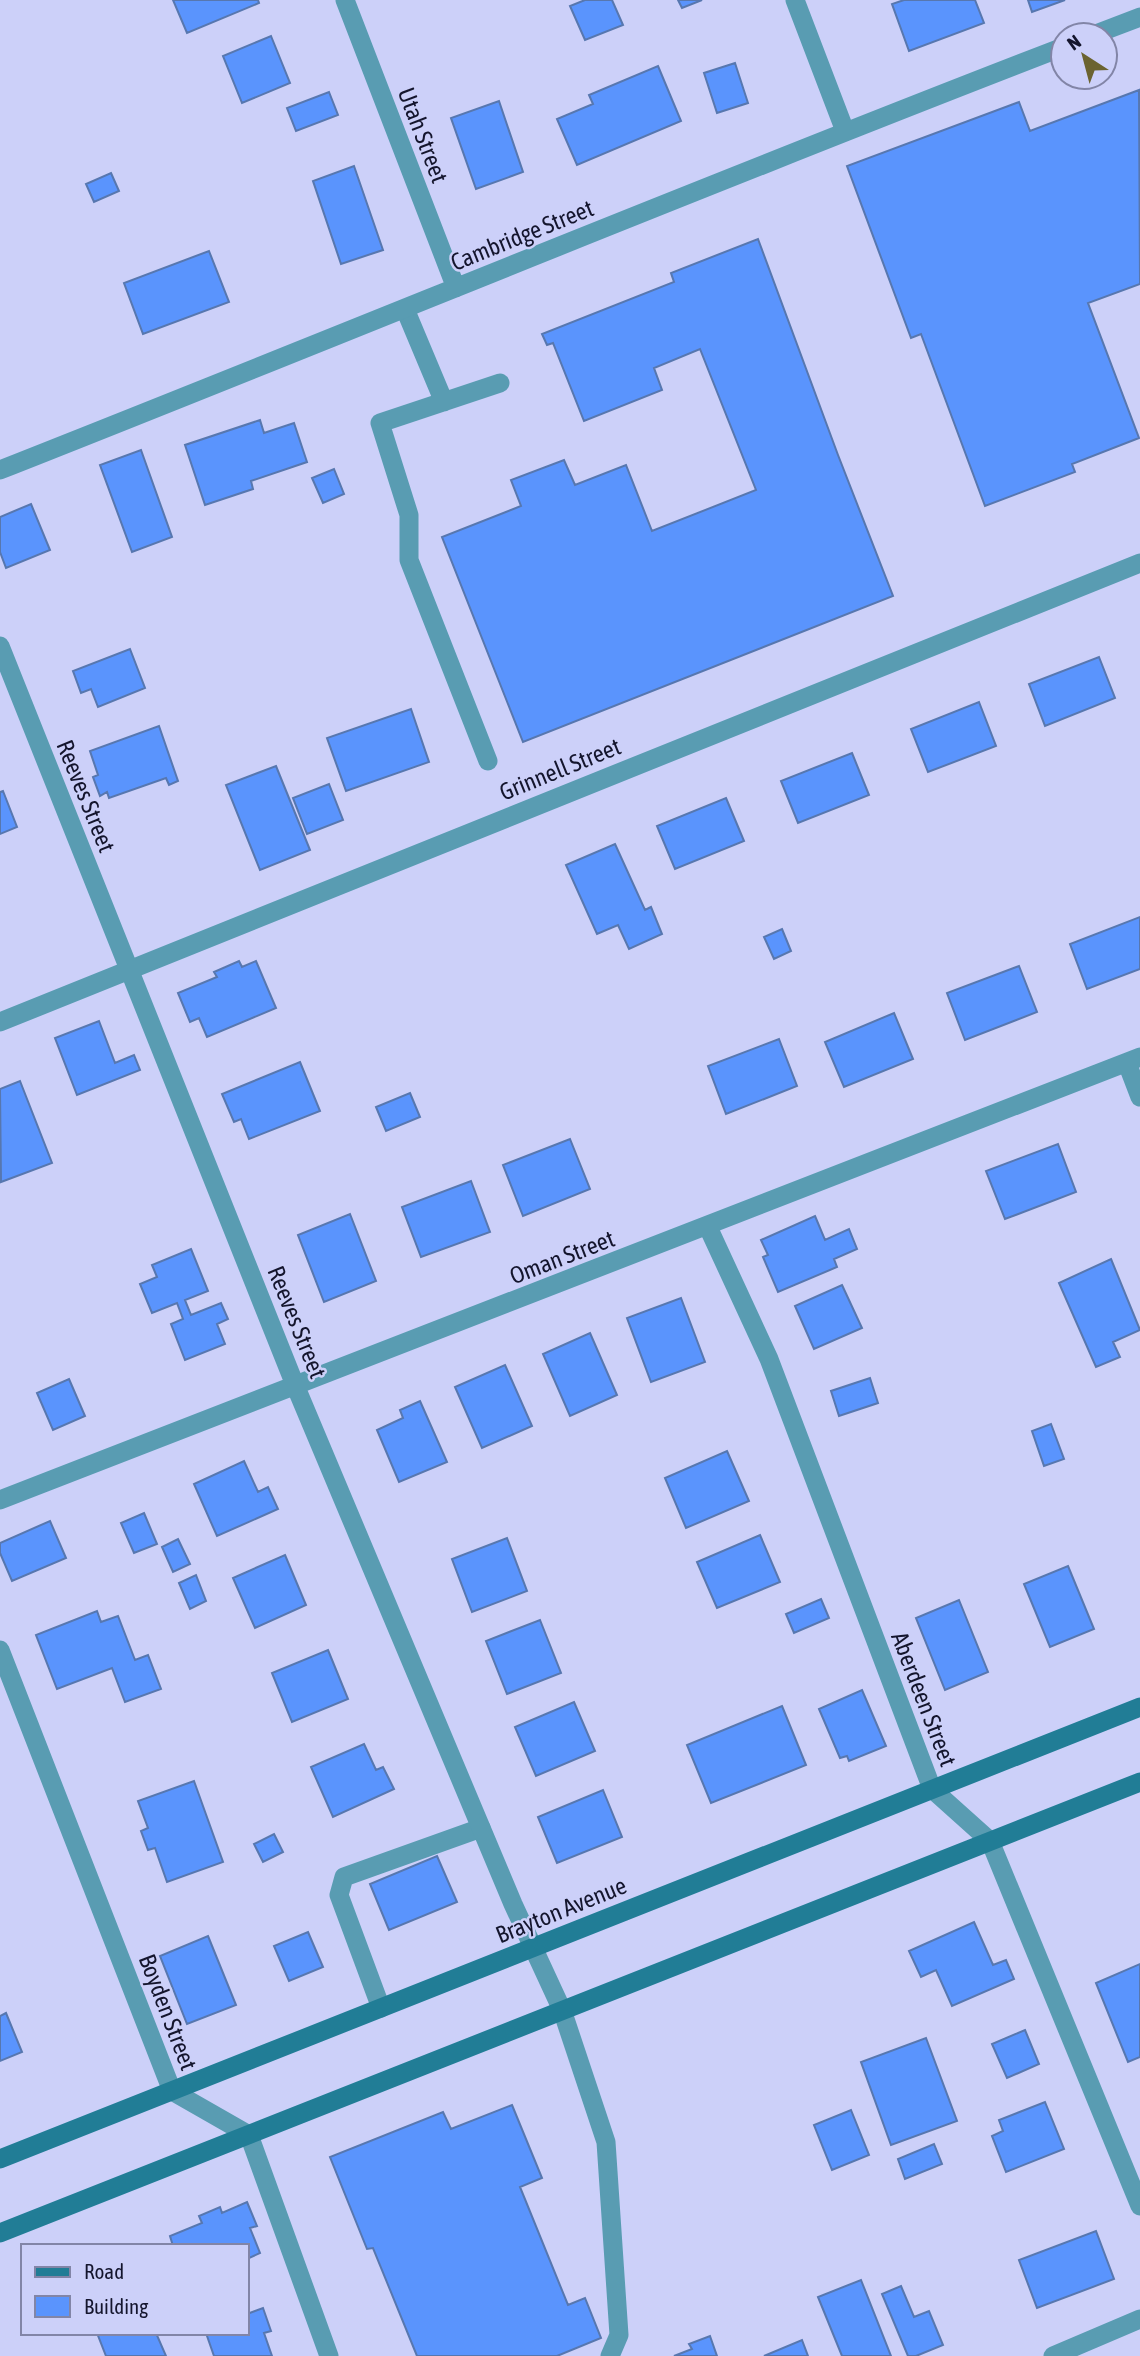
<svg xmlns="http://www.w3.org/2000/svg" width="1140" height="2356" font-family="'Asap Condensed',sans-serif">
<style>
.building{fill:#5a94fd;stroke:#5777af;stroke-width:2}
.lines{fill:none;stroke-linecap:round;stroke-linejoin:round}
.service{stroke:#599cb2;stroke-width:19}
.minor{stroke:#599cb2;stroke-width:19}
.secondary{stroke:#217d96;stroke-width:19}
.labels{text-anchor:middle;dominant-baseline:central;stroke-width:5;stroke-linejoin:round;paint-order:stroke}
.street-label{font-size:24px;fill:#14152d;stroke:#ccd0f9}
</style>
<rect width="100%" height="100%" fill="#ccd0f9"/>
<path class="building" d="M173,0H258L259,3L187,33Z
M585,0H612L623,25L585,40L570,6Z
M678,0H702L682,8Z
M904,0H975L984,23L909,51L892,4Z
M1028,0H1065L1032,12Z
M271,36L290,83L242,103L223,56Z
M735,63L748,103L717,113L704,73Z
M658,66L681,121L577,165L557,119L593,104L589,95Z
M1139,90L1140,284L1088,303L1139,438L1072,464L1075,472L985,506L921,334L911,338L847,166L1019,102L1030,131Z
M329,92L338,115L296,131L287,108Z
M499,101L523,172L476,189L451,118Z
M354,166L383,250L341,264L313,181Z
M111,173L119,191L94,202L86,184Z
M758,239L838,455L893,596L523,742L442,537L521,506L511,480L564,460L575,485L626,465L652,531L756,490L700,349L654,368L662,390L584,421L553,343L547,345L542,334L674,282L671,273Z
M209,251L229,302L143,334L124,283Z
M260,420L264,433L294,423L307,462L251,481L253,489L205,505L185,445Z
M141,450L172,537L132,552L100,465Z
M334,469L344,494L323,503L312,478Z
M31,504L50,550L6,568L0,552V517Z
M130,649L145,688L98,707L91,689L81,693L73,671Z
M1099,657L1115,698L1045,726L1029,684Z
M979,702L996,746L928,772L911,729Z
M411,709L429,762L346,791L327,738Z
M159,726L178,781L169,785L166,778L109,798L107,792L100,796L93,777L98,775L90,751Z
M852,753L869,795L798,823L781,781Z
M276,766L310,850L260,870L226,785Z
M329,784L343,820L307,834L293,798Z
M3,791L17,827L0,834V792Z
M726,798L744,841L675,869L657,826Z
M615,844L645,910L651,907L662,934L629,949L618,925L597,934L566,865Z
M1140,917V969L1087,989L1070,944Z
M782,929L791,951L774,959L764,937Z
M239,961L242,967L256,961L276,1008L207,1037L199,1018L190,1022L178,993L217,977L214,972Z
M1019,966L1037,1012L965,1040L947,993Z
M894,1013L913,1059L844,1087L825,1042Z
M99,1021L115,1063L134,1055L140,1070L77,1095L55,1038Z
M779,1039L797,1086L726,1114L708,1066Z
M300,1062L320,1111L249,1139L241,1119L234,1122L222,1094Z
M20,1081L52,1163L1,1182L0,1089Z
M410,1093L420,1117L386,1131L376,1107Z
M570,1139L590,1189L523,1216L503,1165Z
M1058,1144L1076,1192L1005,1219L986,1171Z
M471,1181L490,1232L421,1257L402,1207Z
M350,1214L376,1281L324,1302L298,1235Z
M815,1216L825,1240L849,1229L857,1249L834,1259L837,1267L778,1292L763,1257L768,1255L761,1240Z
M191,1249L208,1291L185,1300L191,1315L221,1303L228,1319L217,1324L225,1344L185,1360L171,1324L183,1319L177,1303L152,1313L140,1284L157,1277L152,1265Z
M1111,1259L1140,1330L1113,1342L1120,1357L1096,1367L1059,1283Z
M842,1285L862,1328L814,1349L795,1306Z
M681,1298L705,1362L651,1382L627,1318Z
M590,1333L617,1395L570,1416L543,1354Z
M505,1365L532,1426L482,1448L455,1387Z
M870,1378L878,1403L839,1416L831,1391Z
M69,1379L85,1416L53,1430L37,1393Z
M420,1401L447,1462L399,1482L377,1430L403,1418L400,1410Z
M1051,1424L1064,1459L1044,1466L1032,1431Z
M727,1451L749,1501L686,1528L665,1478Z
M244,1461L258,1492L268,1487L278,1509L217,1536L194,1484Z
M144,1513L157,1544L134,1553L121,1523Z
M50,1521L66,1558L12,1581L0,1553V1543Z
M760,1535L780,1582L717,1608L697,1562Z
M507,1538L527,1591L472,1612L452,1559Z
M178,1539L190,1564L173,1572L162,1547Z
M285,1555L306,1605L255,1628L233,1578Z
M1068,1566L1094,1629L1050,1647L1024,1584Z
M196,1575L206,1601L190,1609L179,1583Z
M821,1599L829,1618L794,1633L786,1614Z
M959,1600L988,1672L945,1690L916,1618Z
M97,1611L101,1622L118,1616L135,1660L148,1655L161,1689L125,1702L112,1668L57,1689L36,1635Z
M540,1620L561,1673L507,1694L486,1641Z
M328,1650L348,1699L292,1722L272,1673Z
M862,1690L886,1746L849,1761L847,1756L840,1758L819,1709Z
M574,1702L595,1751L536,1776L515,1727Z
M782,1706L806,1765L711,1803L687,1745Z
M364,1744L376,1770L383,1767L394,1789L333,1817L311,1767Z
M194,1781L223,1862L167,1882L155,1848L148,1850L141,1831L148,1828L138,1801Z
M603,1790L622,1837L557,1863L538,1817Z
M274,1834L283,1852L263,1862L254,1844Z
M437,1856L457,1902L389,1930L370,1884Z
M974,1922L993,1965L1006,1960L1014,1979L952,2006L936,1970L921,1977L909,1951Z
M308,1932L323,1967L289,1981L274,1946Z
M208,1936L236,2005L187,2024L160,1956Z
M1140,1964V2057L1128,2062L1096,1983Z
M6,2013L22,2052L0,2061V2016Z
M1025,2030L1039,2064L1007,2078L992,2044Z
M926,2038L957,2121L891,2145L861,2062Z
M1045,2102L1064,2149L1006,2172L992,2136L1003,2131L999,2120Z
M512,2105L542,2178L520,2187L568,2305L585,2298L601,2338L557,2356H417L373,2248L367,2249L330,2157L443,2112L451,2129Z
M851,2110L869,2155L832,2170L814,2125Z
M934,2144L942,2164L905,2179L898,2159Z
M247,2202L257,2226L250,2228L260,2253L247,2259V2246H173L170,2236L202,2223L199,2216L220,2207L222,2213Z
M1096,2231L1114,2279L1037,2308L1019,2260Z
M861,2280L891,2356H842L818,2297Z
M901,2286L914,2317L929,2311L943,2345L916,2356H908L882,2294Z
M263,2308L271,2331L264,2333L272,2356H214L206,2333H247V2314Z
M97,2333H156L166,2356H106Z
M710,2336L717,2356H674L692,2349L689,2344Z
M802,2340L808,2356H764Z"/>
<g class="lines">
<path class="service" d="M405,309L444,402
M488,761L409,560V515L380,423L500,383
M381,2008L339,1895L344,1877L481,1828
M562,2010L606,2142L619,2335L610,2356"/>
<path class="minor" d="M345,0L456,288
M795,0L845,131
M1093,35L1140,17
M0,470C355,330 707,184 1063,47
M0,646L295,1385L513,1904L562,2010
M0,1022L1140,563
M1127,1063L1140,1097
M708,1227L769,1359L932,1789L990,1841L1140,2206
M0,1500L1140,1057
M0,1650L172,2091L249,2135L329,2356
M1053,2356L1140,2319"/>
<path class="secondary" d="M0,2159L1140,1707
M0,2233L1140,1782"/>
</g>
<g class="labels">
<g class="street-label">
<text transform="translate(423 135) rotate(69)">Utah Street</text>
<text transform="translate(522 235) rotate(-22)">Cambridge Street</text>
<text transform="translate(560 769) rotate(-22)">Grinnell Street</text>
<text transform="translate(86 796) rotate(68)">Reeves Street</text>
<text transform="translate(562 1257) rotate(-21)">Oman Street</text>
<text transform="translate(297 1322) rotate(68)">Reeves Street</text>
<text transform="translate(924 1699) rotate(69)">Aberdeen Street</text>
<text transform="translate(561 1910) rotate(-22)">Brayton Avenue</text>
<text transform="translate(168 2012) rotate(69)">Boyden Street</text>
</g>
</g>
<rect x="21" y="2244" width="228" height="91" fill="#ccd0f9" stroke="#8285a7" stroke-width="2"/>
<rect x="35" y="2267" width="35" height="10" fill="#217d96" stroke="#8285a7" stroke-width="2"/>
<text x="84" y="2279" font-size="21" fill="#14152d">Road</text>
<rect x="35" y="2296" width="35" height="21" fill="#5a94fd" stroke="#8285a7" stroke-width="2"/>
<text x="84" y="2314" font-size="21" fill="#14152d">Building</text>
<g transform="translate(1084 56) rotate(324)"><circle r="33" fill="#ccd0f9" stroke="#8285a7" stroke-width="2"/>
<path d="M0-5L12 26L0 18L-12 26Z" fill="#6b6330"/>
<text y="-10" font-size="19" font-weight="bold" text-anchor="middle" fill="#14152d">N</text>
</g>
</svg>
